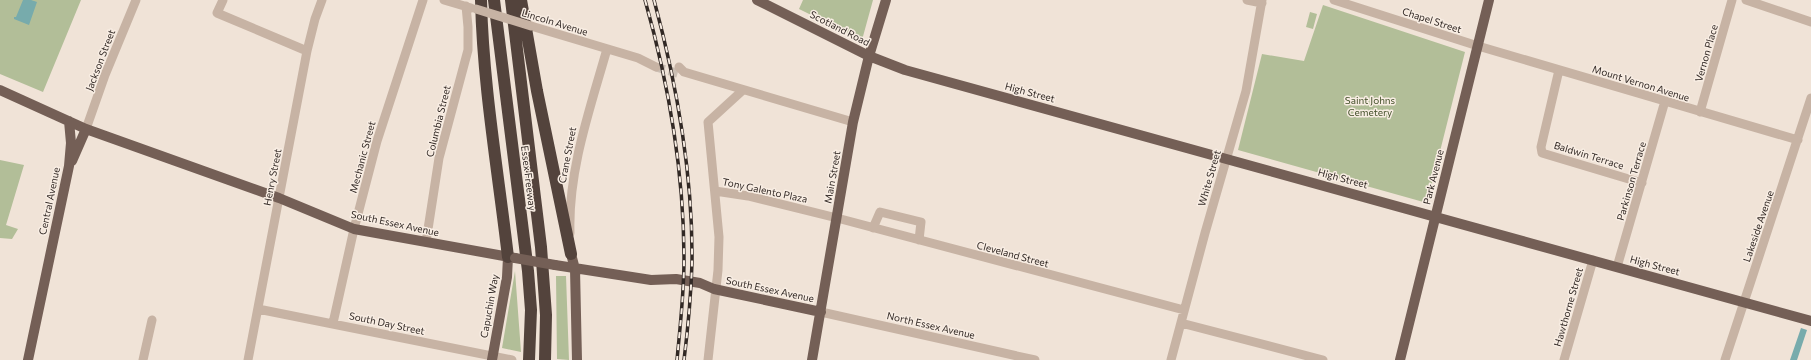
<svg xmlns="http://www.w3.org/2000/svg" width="1811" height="360" font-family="Commissioner,sans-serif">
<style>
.green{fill:#b2be98}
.water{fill:#77abac}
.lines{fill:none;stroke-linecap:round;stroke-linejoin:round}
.minor-tunnel{stroke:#cabeb3;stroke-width:9;stroke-dasharray:9 4.5;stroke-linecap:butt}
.minor{stroke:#c7b3a4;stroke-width:9}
.major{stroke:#745f56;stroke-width:10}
.highway{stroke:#53433c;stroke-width:12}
.rail-casing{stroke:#322925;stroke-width:3.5}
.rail{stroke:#f8ede3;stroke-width:2;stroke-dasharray:6;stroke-linecap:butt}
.minor-bridge{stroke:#c7b3a4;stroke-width:9}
.major-bridge{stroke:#745f56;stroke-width:10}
.labels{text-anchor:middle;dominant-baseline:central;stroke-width:3;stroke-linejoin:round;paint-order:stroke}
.street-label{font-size:10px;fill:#322925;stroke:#f8ede3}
.park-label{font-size:10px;fill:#43502a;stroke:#f8ede3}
</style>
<rect width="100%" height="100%" fill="#f0e3d7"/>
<path class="green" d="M0,0H81L43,92L0,74Z
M803,0H873L862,40L799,9Z
M1323,5L1465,52L1427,203L1238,150L1262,54L1304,61Z
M1310,12L1317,14L1313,29L1306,27Z
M0,160L24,165L6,225L18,229L12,239L0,238Z
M515,271L521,352L502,348Z
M556,276H566L569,360L557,359Z"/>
<path class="water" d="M23,0H31L37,2L29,25L14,19V17H16Z
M1801,328L1807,330L1797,360H1790Z"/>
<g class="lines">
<path class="minor-tunnel" d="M656,67L680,74"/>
<path class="minor" d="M223,0L217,13L307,51
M444,0L471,8
M1247,0L1262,3
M1334,0L1478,46L1798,140
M1746,0L1811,22
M531,26L638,58L656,67
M679,67L684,72L853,122
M1559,70L1541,147L1542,153L1642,183
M1700,112L1732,0
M86,129L105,75L136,0
M715,191L748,196L837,218L1184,310
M873,228L880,212L921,222L919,240
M570,233C568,170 590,109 607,49
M426,242L439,158L468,50V27L466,6
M1617,267L1665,101
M258,309L512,360
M821,312L1035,360
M333,323L354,229L377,141L423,0
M1181,323L1323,360
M143,360L152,320
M248,360L307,51L315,19L322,0
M708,360L718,270L719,237L708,122L743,90
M1171,360L1205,233L1246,91L1262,0
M1564,360L1593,260
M1725,360L1811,98"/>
<path class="major" d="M757,0L869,56L905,70L1811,321
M0,90L86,129L279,198L354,229L515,258
M72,161L86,129
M571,254L575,269L577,360
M555,265L651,280L676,279L700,283L714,289L821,312
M28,360L69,166L71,143L69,121
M492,360L507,277L508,257
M812,360L853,122L869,56L886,0
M1400,360L1489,0"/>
<path class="highway" d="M481,0C483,86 498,171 508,257
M494,0L528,271L531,310L529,360
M511,0L541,247L546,315L545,360
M521,0L537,91L571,254"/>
<g class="rail-casing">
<path id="rail" d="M645,0C669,85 684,172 684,260C684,294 680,327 677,360
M654,0C677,85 693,174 692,263C691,296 688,328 684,360"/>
</g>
<use href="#rail" class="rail"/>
<path class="minor-bridge" d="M476,9L531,26"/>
<path class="major-bridge" d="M515,258L555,265"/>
</g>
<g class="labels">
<g class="street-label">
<text transform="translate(1432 20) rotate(18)">Chapel Street</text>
<text transform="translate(555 22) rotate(17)">Lincoln Avenue</text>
<text transform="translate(840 28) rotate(27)">Scotland Road</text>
<text transform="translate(1706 53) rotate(-74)">Vernon Place</text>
<text transform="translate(100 60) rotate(-69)">Jackson Street</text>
<text transform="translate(1641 83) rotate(17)">Mount Vernon Avenue</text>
<text transform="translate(1030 92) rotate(15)">High Street</text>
<text transform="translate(438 121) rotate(-76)">Columbia Street</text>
<text transform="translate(567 155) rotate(-79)">Crane Street</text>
<text transform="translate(1589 155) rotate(17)">Baldwin Terrace</text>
<text transform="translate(362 157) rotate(-75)">Mechanic Street</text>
<text transform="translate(272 177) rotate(-79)">Henry Street</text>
<text transform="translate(832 177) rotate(-80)">Main Street</text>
<text transform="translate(1433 177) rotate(-76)">Park Avenue</text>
<text transform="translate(529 178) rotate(83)">Essex Freeway</text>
<text transform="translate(1209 178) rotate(-74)">White Street</text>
<text transform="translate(1343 178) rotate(15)">High Street</text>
<text transform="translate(1631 181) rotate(-74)">Parkinson Terrace</text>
<text transform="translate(765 190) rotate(12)">Tony Galento Plaza</text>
<text transform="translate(49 201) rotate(-78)">Central Avenue</text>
<text transform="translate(395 223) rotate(12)">South Essex Avenue</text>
<text transform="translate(1758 226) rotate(-71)">Lakeside Avenue</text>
<text transform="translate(1013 254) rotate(15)">Cleveland Street</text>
<text transform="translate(1655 265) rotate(15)">High Street</text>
<text transform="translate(770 289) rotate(12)">South Essex Avenue</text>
<text transform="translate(489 306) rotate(-80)">Capuchin Way</text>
<text transform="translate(1568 307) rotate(-74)">Hawthorne Street</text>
<text transform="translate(387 323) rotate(12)">South Day Street</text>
<text transform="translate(931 325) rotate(13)">North Essex Avenue</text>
</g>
<g class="park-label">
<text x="1370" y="100">Saint Johns<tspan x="1370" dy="12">Cemetery</tspan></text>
</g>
</g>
</svg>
